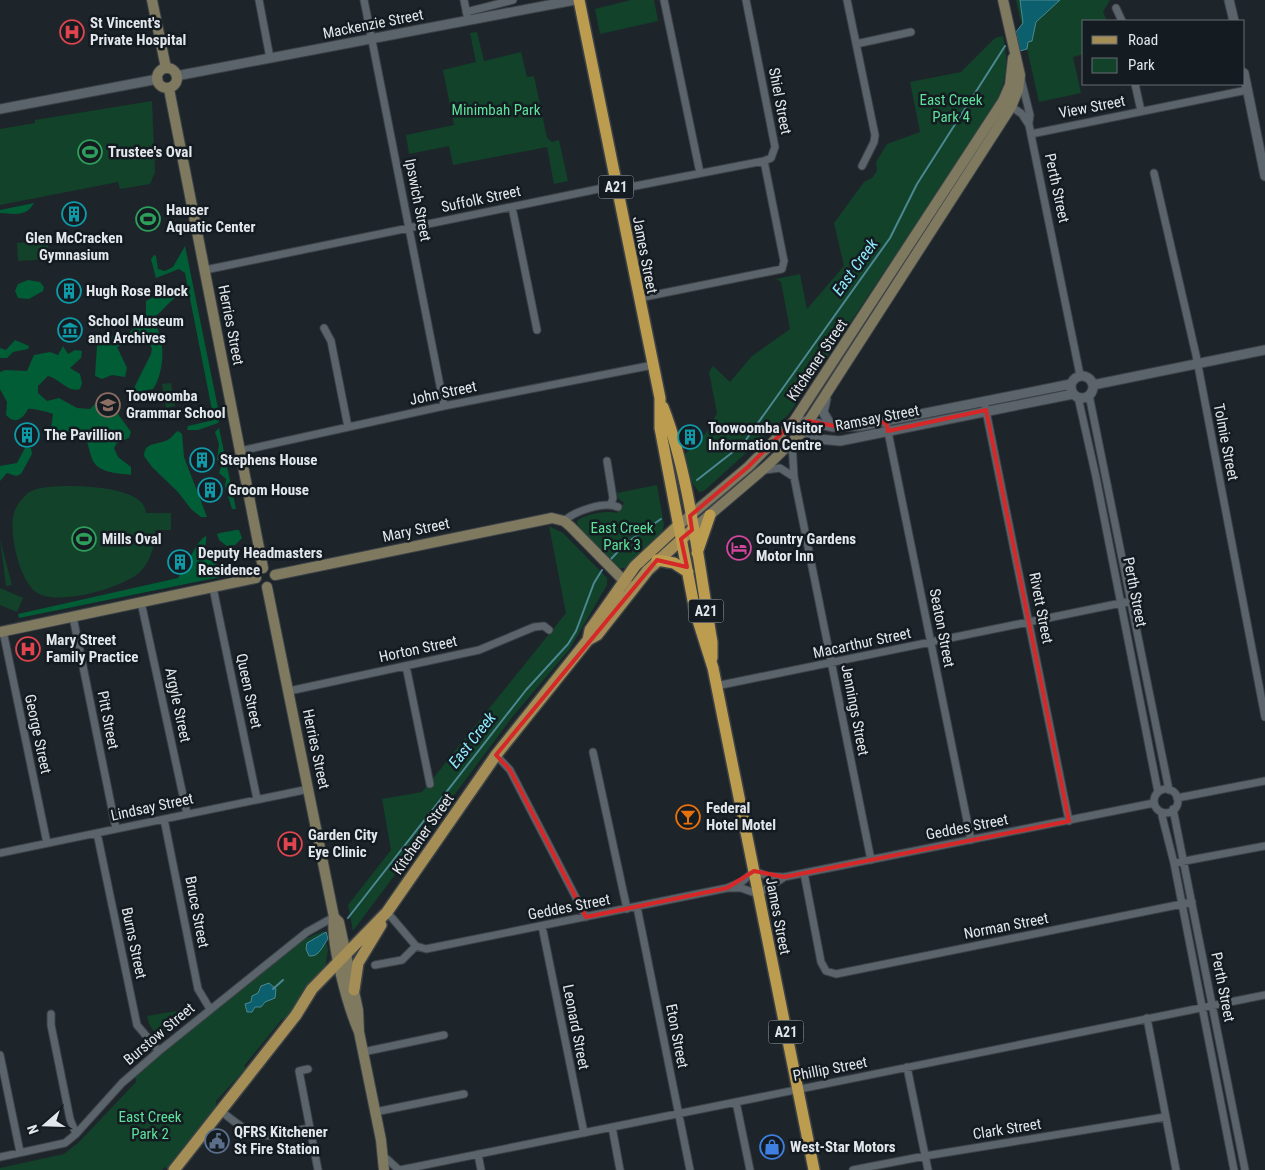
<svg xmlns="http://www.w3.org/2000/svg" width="1265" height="1170" font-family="'Roboto Condensed',sans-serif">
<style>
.green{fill:#124229}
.forest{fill:#015d36}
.water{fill:#0c606d;stroke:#4c8893}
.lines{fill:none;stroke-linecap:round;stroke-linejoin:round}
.stream{stroke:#4c8893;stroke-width:2}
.minor-casing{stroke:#3c4247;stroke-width:9}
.tertiary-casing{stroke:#3c4247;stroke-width:11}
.secondary-casing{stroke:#3c4247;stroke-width:12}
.primary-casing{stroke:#3c4247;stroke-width:14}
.trunk-casing{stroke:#3c4247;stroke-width:14}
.minor{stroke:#5b646b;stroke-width:7}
.tertiary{stroke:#5b646b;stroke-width:9}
.secondary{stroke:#7f7960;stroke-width:10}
.primary{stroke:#a48e55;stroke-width:11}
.trunk{stroke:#bc9c4e;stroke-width:11}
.marked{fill:none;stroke:#d62828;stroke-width:4;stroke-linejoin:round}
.labels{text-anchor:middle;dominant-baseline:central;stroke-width:5;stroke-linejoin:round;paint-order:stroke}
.shield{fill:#141b21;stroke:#a4aaae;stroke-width:1}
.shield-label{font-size:14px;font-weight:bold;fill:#e2e7eb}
.poi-label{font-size:15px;font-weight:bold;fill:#e2e7eb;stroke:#141b21;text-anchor:start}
.street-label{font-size:15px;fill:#e2e7eb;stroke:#141b21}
.park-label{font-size:15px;fill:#5de19b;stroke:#141b21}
.water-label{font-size:16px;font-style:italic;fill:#8eecff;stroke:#141b21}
</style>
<rect width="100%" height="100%" fill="#1d252b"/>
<path class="green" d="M631,0H654L658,21L600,34L595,9Z
M1016,0H1110L1103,12L1107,21H1084V54L1073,57L1081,93L1039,102Z
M477,32L484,61L521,52L527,77L534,76L547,138L552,142L559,140L568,181L554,184L547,147L453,165L449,146L409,154L406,135L454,125L443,70L476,62L470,33Z
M1003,36C1010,67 1006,82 992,111L789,414L704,491L699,492L693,484L684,455L706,433L717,413L709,372L713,366L730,382L752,356L790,329L781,282L776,279L800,274L807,309L844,266L834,223L864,182L872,178L877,171L876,162L887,144L920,132L910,82L961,72L995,38Z
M152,101L155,172L150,184L120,189L118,182L0,205V129L35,123V120Z
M48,241L49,259L18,261L17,243Z
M171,383L175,406L166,408L162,384Z
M657,485L664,525L662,533L625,568H617L578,530L577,521C586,514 606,510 617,513L624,503L618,498L617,493Z
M65,486C84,486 145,487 146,513H171V530H155C155,545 151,561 140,572C123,588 56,607 36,592C20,581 10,537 13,518C14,508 21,499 28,493C38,486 54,487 65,486Z
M549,526L563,533L607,578V585L569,650L513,716L353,931L348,905L391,850L382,799L422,792L566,613Z
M0,539L12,585L6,586Z
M0,588L23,598L17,612L0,605Z
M324,931L328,950L325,970L284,1023L283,1018L244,1066L246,1068L216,1101V1108L168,1169L165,1167L162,1170H0V1168L64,1154L79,1142L136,1082L135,1075L305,939Z
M194,1008L163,1036L157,1035L150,1026L147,1016Z"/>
<path class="forest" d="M34,203C26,217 15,214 0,213V210Z
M185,246L220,418L218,423L198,430H187L188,426L214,420L185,273L179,269L156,278L151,259L154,255L156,256L158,269L165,271L173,267Z
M28,280L40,282L44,287L43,291L29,299L18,298L15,291L18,284Z
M168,289L176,297C158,311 162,319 137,319V316H146V301Z
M153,322C167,337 164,374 153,389L127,394L125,392L134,388L151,354L152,348L147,341H132L117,347L127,368L125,377L112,375L102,379L95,376L97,346L99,341L118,334L127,335L134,328Z
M15,340L29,346L28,349L13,352L7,358H0V348L6,350Z
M63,346L68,354L75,350L82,351L81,358L70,368L80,374L82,383L80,389C68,393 60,379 48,376L38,386V393L47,401L59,398L77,408L90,409L99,400L110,403L131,432L129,438L117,443L114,448L118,457L131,467V475C121,473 106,474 97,466C87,458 91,435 77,430C72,429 61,438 52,438L50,435L53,414C48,412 32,408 28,409C23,419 15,425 6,415L7,402L0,389V372L5,370L27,371L34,355L50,352L58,355Z
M219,428L236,509H232L225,486L226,479L219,473L222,464L217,460L219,444L215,432Z
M178,431L182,434L184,457L207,517H201L191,509L178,492L152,467L144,456C145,440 159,446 169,439C173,437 174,433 178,431Z
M25,448H31L32,454L21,474L16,476L7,473L0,481V466L17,463Z
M235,530H239L242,538L235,545L227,546L219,540L217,534C221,532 229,532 235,530Z
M206,536C207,540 205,544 205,548C206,563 224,568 235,572V574L19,618L18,614L178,578C187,567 195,542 206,536Z"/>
<path class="water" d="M1020,0H1060L1036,22L1032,41L1028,42L1027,49L1020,51L1016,32L1023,23Z
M326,932L328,939C322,946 320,957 309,956L306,949L307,943Z
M269,983L276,989L275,998L265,1002L261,1007H255L252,1012H247L245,1004L251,1002L252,996L258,993L261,986Z"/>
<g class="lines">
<path class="stream" d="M697,480L743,444L890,238L917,184L1005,46
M611,559L626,543L661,519
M348,918L526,690L568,644L576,631L594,583L602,570
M273,989L283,980"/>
<g class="minor-casing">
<path id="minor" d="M259,0L270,58
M364,0L444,406
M464,0L467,15
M664,0L700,173
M847,0L875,135L874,142L862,166
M1116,8L1122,21
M466,12L513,0
M856,44L911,32
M1021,79L1030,115L1029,122
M1135,84L1141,111
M1009,105L1022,114L1029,125L1080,375
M1031,134L1247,90
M1154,173L1196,355L1265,717
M512,207L537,330
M205,270L608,187L625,188L764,161
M639,298L782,269L784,261L764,161L771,158L775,147L746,0
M324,328L331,341L348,427
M1089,395L1169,790
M1078,397L1096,477L1158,792
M984,401L1069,821
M886,422L971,840
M792,442L794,477L871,860
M240,451L444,406L653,365
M607,461L613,498L611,504
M765,470L780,468L794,477
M564,521C575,511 604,501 618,507
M213,588L257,799
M141,602L187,814
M73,617L116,829
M3,631L47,843
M406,666L430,784
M716,686L1131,601
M289,691L479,650L534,627L544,626L549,630
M593,752L627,909
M496,755L510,770L586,917
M1154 801a12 12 0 1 1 24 0a12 12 0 1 1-24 0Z
M1177,798L1265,781
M1173,809L1245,1170
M1161,812L1174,863L1234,1170
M164,819L198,989L210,1009
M97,833L137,1025L159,1051
M0,853L309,789
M1174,863L1265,846
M804,873L821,962L826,971L836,974L1192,902
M727,888L743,881L754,871L767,876L784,877L1154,803
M637,907L690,1170
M387,912L416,946L426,949L727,888H741L758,894L783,878
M542,926L584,1133
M375,965L402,960L416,946
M51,1014V1025L70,1119L76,1134
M1147,1018L1176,1170
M363,1052L444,1035
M0,1055L20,1152
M907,1067L928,1170
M308,1069L299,1071L318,1170
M736,1102L750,1170
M221,1111C261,1144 261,1137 310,1128
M375,1112L464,1094
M612,1127L620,1170
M478,1154L481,1170
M0,1157L65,1143L76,1134L122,1083L159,1051L307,932L334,917
M387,1159L399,1170
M400,1170L1265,995
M853,1170L925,1156L1165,1117"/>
</g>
<g class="tertiary-casing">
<path id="tertiary" d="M1229,0L1234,21
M1244,73L1265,176
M176,76L575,0
M0,109L158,79
M1071 387a11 11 0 1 1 22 0a11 11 0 1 1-22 0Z
M1071,384L861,426L832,427L808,421H794L801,433L818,439L840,441L1073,394
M1093,385L1265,350
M826,399L823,412L832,427"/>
</g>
<g class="secondary-casing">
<path id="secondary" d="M152,0L166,68
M157 78a10 10 0 1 1 20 0a10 10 0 1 1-20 0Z
M169,89L263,568
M679,525L748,467L794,421L1003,101L1010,85L1013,58
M692,530L767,466L801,433L1011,107L1018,90L1020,75L1003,0
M275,575L552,518L564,521L571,527L630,587
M267,587L334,917C330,942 348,1007 359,1032
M0,632L256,578
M334,917L339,922L358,1010L359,1032L381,1140L384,1170"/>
</g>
<g class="primary-casing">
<path id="primary" d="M588,640L590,630L635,566L679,525
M354,990L358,963L381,925
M174,1170L296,1015L312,989L387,912L496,755L588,640L597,635L648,570L692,530"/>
</g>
<g class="trunk-casing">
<path id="trunk" d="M579,0L660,398V428L695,611L713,668L814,1170
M663,407C690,476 699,568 712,642V658
M697,553L710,515
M657,560L674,563L688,572"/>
</g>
<use href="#minor" class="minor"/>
<use href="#tertiary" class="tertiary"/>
<use href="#secondary" class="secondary"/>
<use href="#primary" class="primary"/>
<use href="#trunk" class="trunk"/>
</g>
<path class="marked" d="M986,410L1069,821L784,877L754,871L727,888L586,917L510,770L496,755L657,560L687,567L681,539L692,530L690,516L748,467L794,421L801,433L808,421L846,428L886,422L888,431Z"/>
<defs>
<g id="hospital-ring" transform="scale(1.25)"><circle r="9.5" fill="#141b21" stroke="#e0444e" stroke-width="1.5"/><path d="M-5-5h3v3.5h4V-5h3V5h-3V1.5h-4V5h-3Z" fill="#e0444e"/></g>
<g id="stadium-ring" transform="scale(1.25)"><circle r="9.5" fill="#141b21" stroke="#2e9e5b" stroke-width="1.5"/><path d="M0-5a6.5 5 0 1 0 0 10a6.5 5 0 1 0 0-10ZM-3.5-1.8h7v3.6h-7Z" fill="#2e9e5b"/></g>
<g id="building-ring" transform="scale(1.25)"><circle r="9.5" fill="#141b21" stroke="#0f9aa8" stroke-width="1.5"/><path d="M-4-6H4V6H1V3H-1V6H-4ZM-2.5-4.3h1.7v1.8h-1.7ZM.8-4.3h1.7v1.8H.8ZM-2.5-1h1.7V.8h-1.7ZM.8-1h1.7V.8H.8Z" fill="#0f9aa8"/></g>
<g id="museum-ring" transform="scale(1.25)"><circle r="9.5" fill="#141b21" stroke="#0f9aa8" stroke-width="1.5"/><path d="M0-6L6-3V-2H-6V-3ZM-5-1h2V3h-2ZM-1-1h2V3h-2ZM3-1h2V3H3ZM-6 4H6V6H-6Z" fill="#0f9aa8"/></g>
<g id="school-ring" transform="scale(1.25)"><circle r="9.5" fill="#141b21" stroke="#8d6e63" stroke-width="1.5"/><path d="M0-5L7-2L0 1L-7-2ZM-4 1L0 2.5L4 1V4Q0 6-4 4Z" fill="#8d6e63"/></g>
<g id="hotel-ring" transform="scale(1.25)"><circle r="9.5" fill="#141b21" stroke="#d1479c" stroke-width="1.5"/><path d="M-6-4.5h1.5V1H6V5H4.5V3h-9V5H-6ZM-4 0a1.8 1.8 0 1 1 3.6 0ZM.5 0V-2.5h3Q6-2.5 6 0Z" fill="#d1479c"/></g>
<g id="bar-ring" transform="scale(1.25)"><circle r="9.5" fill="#141b21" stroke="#e8710a" stroke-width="1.5"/><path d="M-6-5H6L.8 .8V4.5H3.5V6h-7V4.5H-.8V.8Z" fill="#e8710a"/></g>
<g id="civic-ring" transform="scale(1.25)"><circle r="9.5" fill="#141b21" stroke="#5c6f8a" stroke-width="1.5"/><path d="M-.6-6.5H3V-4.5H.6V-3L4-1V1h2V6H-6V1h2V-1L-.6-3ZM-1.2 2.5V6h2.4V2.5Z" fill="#5c6f8a"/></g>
<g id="shop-ring" transform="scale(1.25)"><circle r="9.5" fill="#141b21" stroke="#3f7fe0" stroke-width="1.5"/><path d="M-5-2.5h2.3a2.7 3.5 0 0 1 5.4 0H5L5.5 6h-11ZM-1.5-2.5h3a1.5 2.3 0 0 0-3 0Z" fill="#3f7fe0"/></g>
</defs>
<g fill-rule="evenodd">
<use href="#hospital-ring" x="72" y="32"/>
<use href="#stadium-ring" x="90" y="152"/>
<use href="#building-ring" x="74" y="214"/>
<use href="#stadium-ring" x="148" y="219"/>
<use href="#building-ring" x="69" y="291"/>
<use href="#museum-ring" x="70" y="330"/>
<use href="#school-ring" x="108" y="405"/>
<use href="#building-ring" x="27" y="435"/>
<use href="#building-ring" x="690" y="437"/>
<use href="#building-ring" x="202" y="460"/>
<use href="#building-ring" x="210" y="490"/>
<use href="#stadium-ring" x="84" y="539"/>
<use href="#hotel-ring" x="739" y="548"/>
<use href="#building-ring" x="180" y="562"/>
<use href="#hospital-ring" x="28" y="649"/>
<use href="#bar-ring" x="688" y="817"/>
<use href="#hospital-ring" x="290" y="844"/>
<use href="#civic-ring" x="217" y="1141"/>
<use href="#shop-ring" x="772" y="1147"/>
</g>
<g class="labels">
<g class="shield">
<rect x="598.5" y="175.5" width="35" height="23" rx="4"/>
<rect x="688.5" y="599.5" width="35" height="23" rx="4"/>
<rect x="768.5" y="1020.5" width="35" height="23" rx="4"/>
</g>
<g class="shield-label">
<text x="616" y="187">A21</text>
<text x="706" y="611">A21</text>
<text x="786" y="1032">A21</text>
</g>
<g class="poi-label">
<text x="90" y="23">St Vincent's<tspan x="90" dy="17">Private Hospital</tspan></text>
<text x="108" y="152">Trustee's Oval</text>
<text x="166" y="210">Hauser<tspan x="166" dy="17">Aquatic Center</tspan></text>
<text x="74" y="238" text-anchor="middle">Glen McCracken<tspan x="74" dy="17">Gymnasium</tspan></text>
<text x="86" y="291">Hugh Rose Block</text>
<text x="88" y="321">School Museum<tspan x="88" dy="17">and Archives</tspan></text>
<text x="126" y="396">Toowoomba<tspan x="126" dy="17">Grammar School</tspan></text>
<text x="708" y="428">Toowoomba Visitor<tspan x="708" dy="17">Information Centre</tspan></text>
<text x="44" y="435">The Pavillion</text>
<text x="220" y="460">Stephens House</text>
<text x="228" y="490">Groom House</text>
<text x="102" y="539">Mills Oval</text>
<text x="756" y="539">Country Gardens<tspan x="756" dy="17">Motor Inn</tspan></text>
<text x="198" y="553">Deputy Headmasters<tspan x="198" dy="17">Residence</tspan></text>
<text x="46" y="640">Mary Street<tspan x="46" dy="17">Family Practice</tspan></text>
<text x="706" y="808">Federal<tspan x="706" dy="17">Hotel Motel</tspan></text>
<text x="308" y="835">Garden City<tspan x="308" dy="17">Eye Clinic</tspan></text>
<text x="234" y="1132">QFRS Kitchener<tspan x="234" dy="17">St Fire Station</tspan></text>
<text x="790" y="1147">West-Star Motors</text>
</g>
<g class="street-label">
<text transform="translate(373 24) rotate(-11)">Mackenzie Street</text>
<text transform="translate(780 101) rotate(79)">Shiel Street</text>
<text transform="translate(1092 107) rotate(-11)">View Street</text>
<text transform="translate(1057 188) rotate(78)">Perth Street</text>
<text transform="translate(481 199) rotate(-12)">Suffolk Street</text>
<text transform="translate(418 200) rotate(79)">Ipswich Street</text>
<text transform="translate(645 255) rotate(79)">James Street</text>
<text transform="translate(231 325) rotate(79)">Herries Street</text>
<text transform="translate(817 360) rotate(-56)">Kitchener Street</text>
<text transform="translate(443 393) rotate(-12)">John Street</text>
<text transform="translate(877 418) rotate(-11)">Ramsay Street</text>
<text transform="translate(1226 442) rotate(79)">Tolmie Street</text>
<text transform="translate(416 530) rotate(-12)">Mary Street</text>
<text transform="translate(1135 592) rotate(79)">Perth Street</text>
<text transform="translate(1041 608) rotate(79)">Rivett Street</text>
<text transform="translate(942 628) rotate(79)">Seaton Street</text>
<text transform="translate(862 643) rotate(-12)">Macarthur Street</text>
<text transform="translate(418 649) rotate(-12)">Horton Street</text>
<text transform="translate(249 691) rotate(78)">Queen Street</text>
<text transform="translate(178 705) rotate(78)">Argyle Street</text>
<text transform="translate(855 710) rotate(79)">Jennings Street</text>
<text transform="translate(108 720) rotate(79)">Pitt Street</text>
<text transform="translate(38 734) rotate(78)">George Street</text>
<text transform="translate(316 749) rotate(78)">Herries Street</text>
<text transform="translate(152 807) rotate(-12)">Lindsay Street</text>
<text transform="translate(967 827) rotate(-11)">Geddes Street</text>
<text transform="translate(423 834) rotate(-55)">Kitchener Street</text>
<text transform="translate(569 907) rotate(-11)">Geddes Street</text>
<text transform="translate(197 912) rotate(79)">Bruce Street</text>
<text transform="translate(778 916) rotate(79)">James Street</text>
<text transform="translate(1006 926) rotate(-11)">Norman Street</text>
<text transform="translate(134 943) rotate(78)">Burns Street</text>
<text transform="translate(1223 987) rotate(79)">Perth Street</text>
<text transform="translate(576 1027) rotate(79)">Leonard Street</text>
<text transform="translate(159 1034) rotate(-40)">Burstow Street</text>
<text transform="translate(677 1036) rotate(79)">Eton Street</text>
<text transform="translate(830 1069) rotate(-11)">Phillip Street</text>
<text transform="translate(1007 1129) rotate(-9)">Clark Street</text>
</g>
<g class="park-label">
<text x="951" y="100">East Creek<tspan x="951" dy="17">Park 4</tspan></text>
<text x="496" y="110">Minimbah Park</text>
<text x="622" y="528">East Creek<tspan x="622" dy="17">Park 3</tspan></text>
<text x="150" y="1117">East Creek<tspan x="150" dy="17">Park 2</tspan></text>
</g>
<g class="water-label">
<text transform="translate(855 267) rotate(-54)">East Creek</text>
<text transform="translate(472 740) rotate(-52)">East Creek</text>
</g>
</g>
<rect x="1082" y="20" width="162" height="65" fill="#141b21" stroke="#666d72"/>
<rect x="1092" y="36" width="25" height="8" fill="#a48e55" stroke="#666d72"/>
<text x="1128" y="45" font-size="15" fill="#e2e7eb">Road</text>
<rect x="1092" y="58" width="25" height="15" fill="#124229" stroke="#666d72"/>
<text x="1128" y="70" font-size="15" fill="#e2e7eb">Park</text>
<g transform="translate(45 1125) rotate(250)" stroke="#141b21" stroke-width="4" paint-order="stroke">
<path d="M0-4L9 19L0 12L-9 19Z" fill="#e2e7eb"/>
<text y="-8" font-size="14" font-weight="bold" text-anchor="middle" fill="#e2e7eb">N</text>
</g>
</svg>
